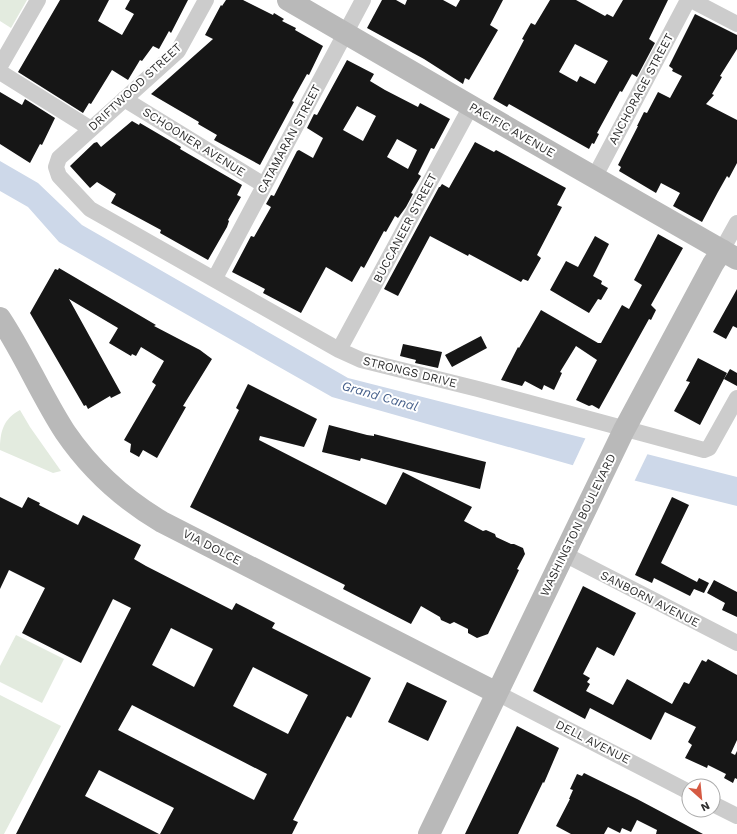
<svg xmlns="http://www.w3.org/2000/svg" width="737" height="834" font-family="'Work Sans',sans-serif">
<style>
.green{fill:#e3ebdf}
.water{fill:#cdd8e9}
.pier{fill:#fff}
.building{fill:#161616;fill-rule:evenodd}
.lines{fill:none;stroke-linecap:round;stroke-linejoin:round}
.street{stroke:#ccc;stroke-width:16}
.secondary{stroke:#b9b9b9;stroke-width:22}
.labels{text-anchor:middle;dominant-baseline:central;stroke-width:4;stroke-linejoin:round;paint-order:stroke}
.street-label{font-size:12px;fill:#2f2f2f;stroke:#fff}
.water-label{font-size:13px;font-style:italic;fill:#455f8a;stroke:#fff}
</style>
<rect width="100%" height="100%" fill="#fff"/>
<path class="green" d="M0,0H27L11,28L0,21Z
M20,410L30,427L61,471L53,473L0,450C0,432 3,419 20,410Z
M16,635L64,659L42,703L0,682V666Z
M0,695L61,726L4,834H0Z"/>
<path class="water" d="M0,161L38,183L82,225L348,378L737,477V506L572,465L332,397L59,242L28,207L0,191Z"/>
<path class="pier" d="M586,437L649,451L634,482L572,467Z"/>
<path class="building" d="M60,0H109L98,21L122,35L134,14L125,9L130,0H188L171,33L169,31L159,49L153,46L142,61L140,60L128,80L112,70L91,104L89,103L83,113L18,72Z
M226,0H243L273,15L274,13L284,19L282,21L296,28L295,30L323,46L309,75L307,74L292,101L294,102L260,165L214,140L217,135L198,124L199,122L151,94L213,39L205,35L221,5L222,6Z
M382,0H396L405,5L407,0H443L456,7L460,0H503L490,25L498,30L469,80L465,78L463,84L424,59L367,28Z
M550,0H576L605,16L607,14L613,17L623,0H668L649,39L655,43L637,77L632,74L622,92L620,91L597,133L599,134L594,144L592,143L589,149L509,104L507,107L493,99L524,40L522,39L531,23L535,25ZM575,44L608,61L595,84L580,76L577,82L559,72Z
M695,14L737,35V49L720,76L722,77L712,94L714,95L706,104L737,120V163L729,178L727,176L718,192L702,222L673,206L680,193L661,183L656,193L619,171L621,167L618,165L638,126H637L644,112L647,113L658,92L670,98L682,76L672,71L673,69L669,66Z
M347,60L374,74L370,81L385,90L418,107L420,103L450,119L434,149L431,148L418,174L421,176L411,193L413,194L406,207L398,218L395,216L386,232L384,231L364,268L361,266L352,282L326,267L301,313L263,293L265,289L232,272L251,236L254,237L271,207L266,204L271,195L274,196L297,151L299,150L313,158L323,138L307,128L314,114L317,115ZM357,106L376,116L363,141L343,130ZM397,139L417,150L408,169L387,157Z
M0,92L22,105L25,99L55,118L42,145L40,144L30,163L0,144Z
M132,121L139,125L140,123L181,147L180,149L242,185L237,195L241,197L228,220L229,221L227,227L208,260L160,233L161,230L111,203L116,194L97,182L90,188L70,166L94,143L97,142L101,147Z
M475,142L494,152L496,150L566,188L557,205L562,207L537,255L541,258L528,281L523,279L521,282L469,254L468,256L430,236L398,296L384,289L439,187H440L442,184L449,188Z
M658,234L683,248L651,305L656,310L651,320L649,319L599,409L592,405L589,406L576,400L597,360L576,346L560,372L562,373L554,390L544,385L542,390L525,381L522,386L501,380L518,347L519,348L541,310L598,343H601L622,305L629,309L642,285L634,280Z
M595,236L609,244L593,276L602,281L601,284L608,288L601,300L598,299L589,313L550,290L566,261L578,267Z
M59,268L156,325L154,326L200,350L212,359L183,406L186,407L157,458L143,450L139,457L130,452L131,444L124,440L156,385L152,382L164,361L141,347L136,356L132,354L131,356L109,343L118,328L69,299L121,393L111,398L110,396L88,409L86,405L84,406L30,313L55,269L58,270Z
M737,289V328L733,326L726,339L713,332Z
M481,336L487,348L452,367L445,355Z
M403,344L442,352L438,368L415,363L416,360L400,356Z
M698,358L727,373L700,425L674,411L690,382L686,381Z
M730,369L737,373V386L724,379Z
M248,384L317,419L304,447L260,436L259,440L386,505L403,472L472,507L464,521L483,531L486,530L495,534L496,537L511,544H514L523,548L525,554L517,569L519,570L488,634L477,638L468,633V629L454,622L450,624L441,620L440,617L421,606L411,624L343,589L345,585L190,507L239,410L236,408Z
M329,425L367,435L374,436V434L486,462L480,489L361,458L360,461L322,452Z
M0,497L22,508L28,497L40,503L39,505L78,525L83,515L141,545L134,559L146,566L232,610L236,603L275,623L272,628L371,678L351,718L347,716L293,820L298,822L292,834H160L174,808L99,770L85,796L159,834H16L131,608L113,599L81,663L22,633L45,588L9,570L0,589ZM171,628L213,649L194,687L152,665ZM253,667L308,695L288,734L233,706ZM132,705L267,774L254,800L118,730Z
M672,497L689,505L661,563L697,582L699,578L709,583L704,593L694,589L690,596L654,578L652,583L635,575Z
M714,580L737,592V617L722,610L725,603L707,593Z
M583,586L636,613L614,656L597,647L583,674L590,678L587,682L590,684L586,691L613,705L627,679L672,704L684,682L689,684L702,660L706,662L708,659L737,675V740L731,753L735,755L737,751V779L735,778L733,783L724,778L726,774L708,765L707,768L685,758L692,745L688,742L696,727L665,712L651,740L590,708L585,719L533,691Z
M407,682L447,701L428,741L388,722Z
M517,726L559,748L544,783L543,782L518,834H465Z
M584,773L637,799L703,834H656L657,830L637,820L631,832L622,828L620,833L608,827L604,834H571L556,826L570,799H569L573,790L570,789L577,774L582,776Z"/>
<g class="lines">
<path class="street" d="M206,0L178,51L59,158L56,167L59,176L90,209L339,350L361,360L478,389L704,450L709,448L737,398
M691,0L737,24
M0,66L38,0
M0,72L91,129
M124,99L264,185
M594,178L688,0
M722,250L737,223
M215,278L363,0
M339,350L471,106
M564,554L737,643
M497,693L689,792
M713,804L737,816"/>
<path class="secondary" d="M288,0L531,141L737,259
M0,318C24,354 41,395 65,432C91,470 123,499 162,522L497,693
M429,834L624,430L713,264L722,250"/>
</g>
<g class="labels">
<g class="street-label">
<text transform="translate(135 87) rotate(-43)">DRIFTWOOD STREET</text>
<text transform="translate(641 89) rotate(-62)">ANCHORAGE STREET</text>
<text transform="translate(512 130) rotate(30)">PACIFIC AVENUE</text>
<text transform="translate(289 139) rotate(-62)">CATAMARAN STREET</text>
<text transform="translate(194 142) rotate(32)">SCHOONER AVENUE</text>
<text transform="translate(405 228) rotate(-62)">BUCCANEER STREET</text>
<text transform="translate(410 372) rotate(14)">STRONGS DRIVE</text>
<text transform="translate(578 525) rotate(-64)">WASHINGTON BOULEVARD</text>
<text transform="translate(212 547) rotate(27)">VIA DOLCE</text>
<text transform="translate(650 599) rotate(27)">SANBORN AVENUE</text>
<text transform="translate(593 742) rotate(27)">DELL AVENUE</text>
</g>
<g class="water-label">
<text transform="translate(380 396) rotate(16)">Grand Canal</text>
</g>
</g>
<g transform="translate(701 798) rotate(153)"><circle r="19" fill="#ffffff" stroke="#acacac"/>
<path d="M0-3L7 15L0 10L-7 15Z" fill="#d55a43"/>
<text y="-6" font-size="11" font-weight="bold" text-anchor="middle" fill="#2f2f2f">N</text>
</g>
</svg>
